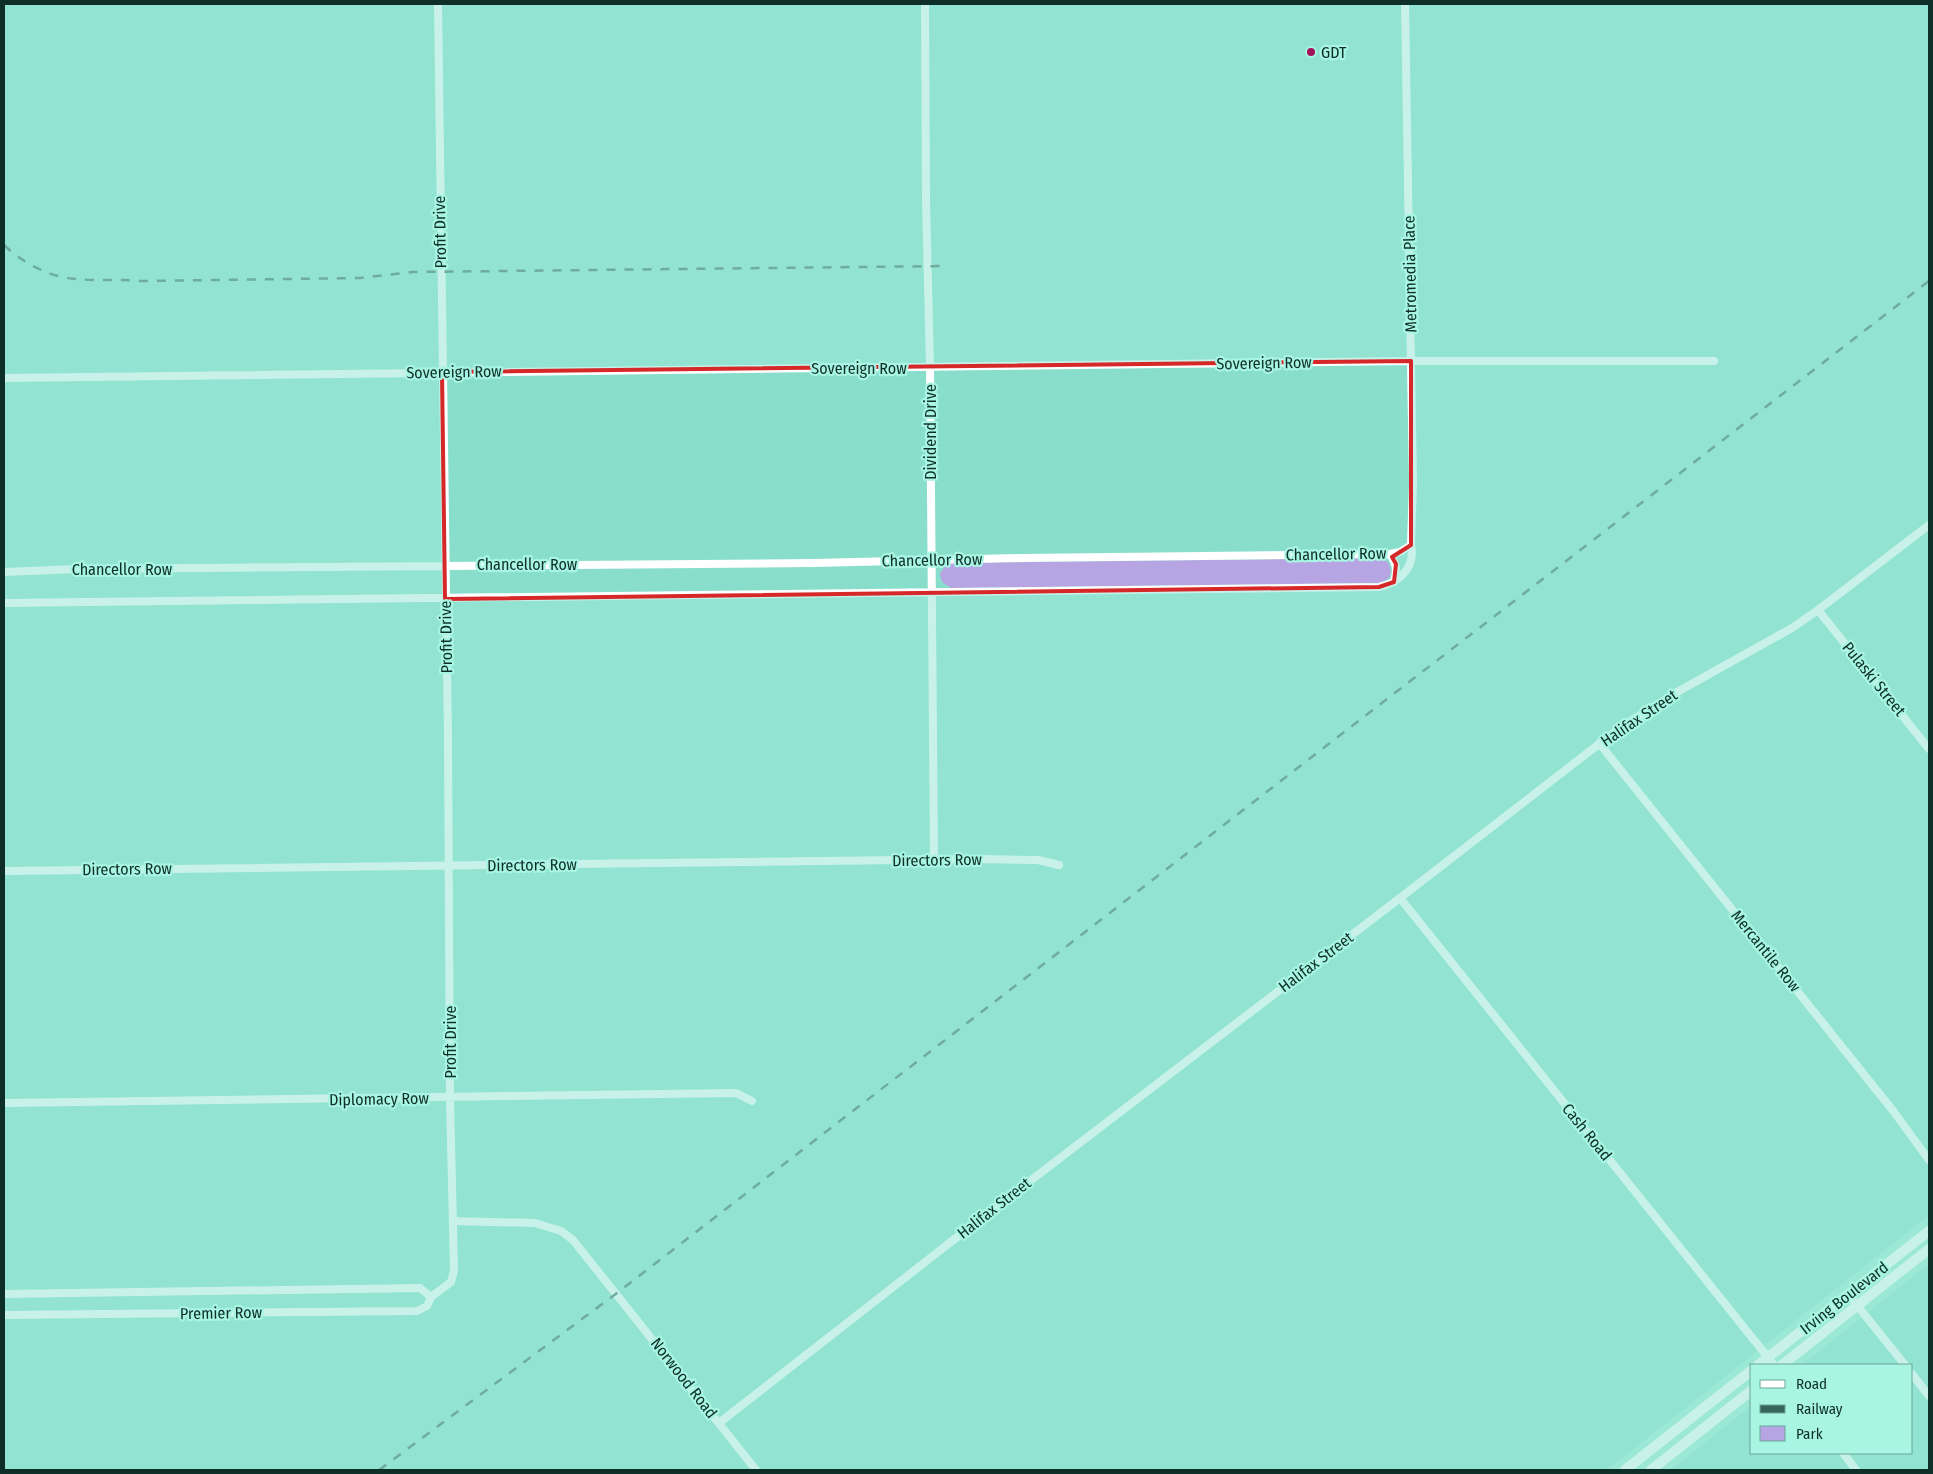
<svg xmlns="http://www.w3.org/2000/svg" width="1933" height="1474" font-family="'Fira Sans Condensed',sans-serif">
<style>
.built{fill:#88decb}
.green{fill:#b7a4e2}
.lines{fill:none;stroke-linecap:round;stroke-linejoin:round}
.minor{stroke:#fff;stroke-width:8}
.secondary{stroke:#fff;stroke-width:10}
.rail{stroke:#37655b;stroke-width:2.5;stroke-dasharray:9 9;stroke-linecap:butt}
.marked{fill:none;stroke:#d62828;stroke-width:4;stroke-linejoin:round}
.poi-dot{fill:#a11259;stroke:#a8f5e4;stroke-width:2}
.labels{text-anchor:middle;dominant-baseline:central;stroke-width:4.5;stroke-linejoin:round;paint-order:stroke}
.poi-label{font-size:16px;fill:#0e2f28;stroke:#a8f5e4;text-anchor:start}
.street-label{font-size:16px;fill:#0e2f28;stroke:#a8f5e4}
</style>
<rect width="100%" height="100%" fill="#9be8d7"/>
<path class="built" d="M4,4H1929V1215L1607,1470H4Z
M1929,1264V1470H1671L1752,1405V1453H1912V1365H1802Z"/>
<path class="green" d="M1380,558L1388,562L1391,571L1389,578L1380,583L951,588L942,582L940,574L945,566L951,563Z"/>
<g class="lines">
<path class="minor" d="M925,4L926,200L930,367L934,860
M4,378L1411,361H1714
M1390,554C1397,565 1397,570 1394,582
M4,572L78,569L814,563L1022,558L1390,554L1400,552L1411,545
M4,603L1379,587C1399,583 1416,567 1411,545L1413,483L1405,4
M1818,610L1929,749
M1599,743L1894,1112L1929,1160
M4,871L979,859L1038,860L1059,865
M1400,898L1774,1365
M4,1103L736,1093L752,1101
M453,1221L535,1223L561,1231L573,1240L756,1470
M4,1294L420,1288L431,1297
M1848,1294L1905,1365
M4,1315L417,1311L427,1306L431,1297L451,1282L454,1271L450,1098L448,739L438,4
M1912,1374L1929,1396
M719,1423L970,1227L1400,898L1621,727L1679,691L1792,628L1818,610L1929,525
M1843,1453L1856,1470"/>
<path class="secondary" d="M1758,1365L1929,1231
M1782,1365L1929,1249
M1625,1470L1752,1370
M1651,1470L1752,1390"/>
<path class="rail" d="M4,245C23,263 49,277 76,279C97,281 119,279 141,281L360,278L413,272L947,266
M379,1470L617,1293L1929,281"/>
</g>
<path d="M0 0H1933V1474H0ZM1411,361V545L1392,557L1396,564L1394,582L1379,587L445,599L442,372Z" fill="#9be8d7" fill-opacity=".55" fill-rule="evenodd"/>
<path class="marked" d="M1411,361V545L1392,557L1396,564L1394,582L1379,587L445,599L442,372Z"/>
<circle class="poi-dot" cx="1311" cy="52" r="5"/>
<g class="labels">
<g class="poi-label">
<text x="1321" y="52">GDT</text>
</g>
<g class="street-label">
<text transform="translate(440 232) rotate(-91)">Profit Drive</text>
<text transform="translate(1410 274) rotate(-91)">Metromedia Place</text>
<text transform="translate(1264 363) rotate(-1)">Sovereign Row</text>
<text x="859" y="368">Sovereign Row</text>
<text transform="translate(454 372) rotate(-1)">Sovereign Row</text>
<text transform="translate(930 432) rotate(-90)">Dividend Drive</text>
<text transform="translate(1336 554) rotate(-1)">Chancellor Row</text>
<text transform="translate(932 560) rotate(-1)">Chancellor Row</text>
<text x="527" y="564">Chancellor Row</text>
<text x="122" y="569">Chancellor Row</text>
<text transform="translate(446 637) rotate(-91)">Profit Drive</text>
<text transform="translate(1874 679) rotate(51)">Pulaski Street</text>
<text transform="translate(1639 718) rotate(-34)">Halifax Street</text>
<text transform="translate(937 860) rotate(-1)">Directors Row</text>
<text transform="translate(532 865) rotate(-1)">Directors Row</text>
<text transform="translate(127 869) rotate(-1)">Directors Row</text>
<text transform="translate(1766 951) rotate(51)">Mercantile Row</text>
<text transform="translate(1316 962) rotate(-37)">Halifax Street</text>
<text transform="translate(450 1042) rotate(-90)">Profit Drive</text>
<text transform="translate(379 1099) rotate(-1)">Diplomacy Row</text>
<text transform="translate(1587 1132) rotate(51)">Cash Road</text>
<text transform="translate(994 1208) rotate(-38)">Halifax Street</text>
<text transform="translate(1844 1298) rotate(-38)">Irving Boulevard</text>
<text transform="translate(221 1313) rotate(-1)">Premier Row</text>
<text transform="translate(684 1378) rotate(52)">Norwood Road</text>
</g>
</g>
<rect width="1933" height="1474" fill="none" stroke="#0e2f28" stroke-width="10"/>
<rect x="1750" y="1364" width="162" height="90" fill="#a8f5e4" stroke="#6aa699"/>
<rect x="1760" y="1380" width="25" height="8" fill="#ffffff" stroke="#6aa699"/>
<text x="1796" y="1389" font-size="15" fill="#0e2f28">Road</text>
<rect x="1760" y="1405" width="25" height="8" fill="#37655b" stroke="#6aa699"/>
<text x="1796" y="1414" font-size="15" fill="#0e2f28">Railway</text>
<rect x="1760" y="1426" width="25" height="15" fill="#b7a4e2" stroke="#6aa699"/>
<text x="1796" y="1439" font-size="15" fill="#0e2f28">Park</text>
</svg>
